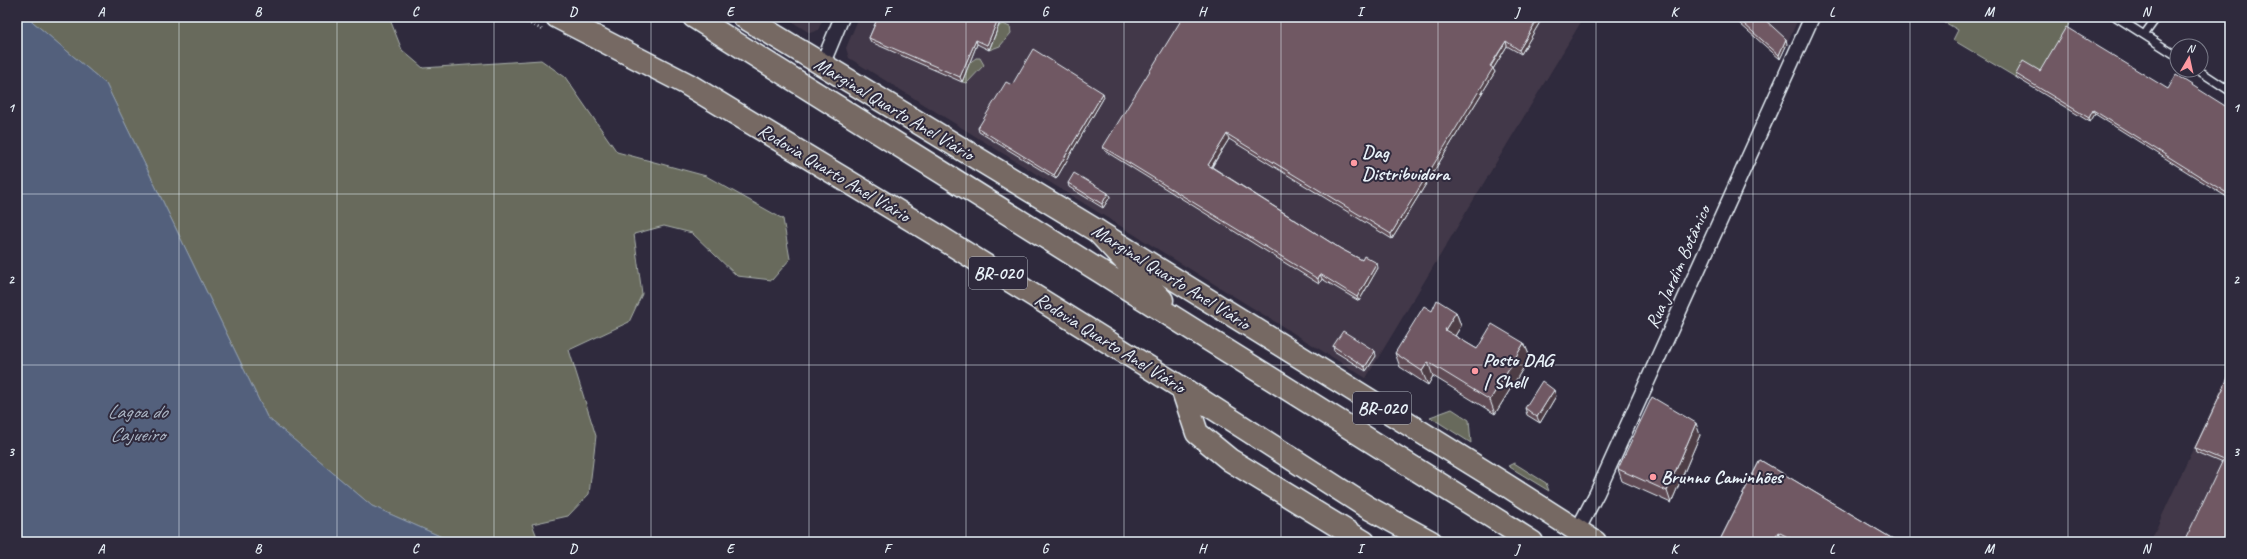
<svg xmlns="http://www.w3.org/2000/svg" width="2247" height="559" font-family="Caveat,sans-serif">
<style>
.built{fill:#423848}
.green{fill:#686b5c;stroke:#a8aeaa}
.water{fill:#52617c;stroke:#8e9bae}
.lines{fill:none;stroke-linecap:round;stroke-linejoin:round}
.lane-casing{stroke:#e8f1f8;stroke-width:10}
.street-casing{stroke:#e8f1f8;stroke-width:17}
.primary-casing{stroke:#e8f1f8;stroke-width:25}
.highway-casing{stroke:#e8f1f8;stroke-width:25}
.path{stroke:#e8f1f8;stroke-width:2.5;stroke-dasharray:1 3;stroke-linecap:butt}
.lane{stroke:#2f2a3d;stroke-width:7}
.street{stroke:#2f2a3d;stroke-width:14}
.primary{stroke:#766964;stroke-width:22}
.highway{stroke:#766964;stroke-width:22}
.wall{fill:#604c55;stroke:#e8f1f8}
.shaded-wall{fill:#4e3e45;stroke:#e8f1f8}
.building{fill:#705863;stroke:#e8f1f8}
.grid{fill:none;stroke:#e8f1f8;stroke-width:1;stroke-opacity:0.55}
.poi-dot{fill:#ff9aa2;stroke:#2f2a3d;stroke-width:1.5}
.labels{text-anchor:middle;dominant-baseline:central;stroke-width:4;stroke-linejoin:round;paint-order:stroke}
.shield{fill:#2f2a3d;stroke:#b0b5c0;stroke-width:1}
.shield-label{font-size:18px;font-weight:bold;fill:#e8f1f8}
.street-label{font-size:19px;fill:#e8f1f8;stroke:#2f2a3d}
.poi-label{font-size:19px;font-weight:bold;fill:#e8f1f8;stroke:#2f2a3d;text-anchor:start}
.water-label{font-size:20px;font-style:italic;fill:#acb7c6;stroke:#2f2a3d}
.neatline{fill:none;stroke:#e8f1f8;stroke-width:1.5}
.grid-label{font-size:13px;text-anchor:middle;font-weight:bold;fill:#e8f1f8}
</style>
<rect width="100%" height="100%" fill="#2f2a3d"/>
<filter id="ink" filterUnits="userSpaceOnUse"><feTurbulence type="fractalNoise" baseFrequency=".025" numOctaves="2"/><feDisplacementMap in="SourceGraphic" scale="8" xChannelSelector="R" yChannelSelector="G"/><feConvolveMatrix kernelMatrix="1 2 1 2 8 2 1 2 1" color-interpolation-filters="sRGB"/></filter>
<g filter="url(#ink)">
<path class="built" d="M784,17H824L818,30L810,33Z
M859,17H1584L1366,378L849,58L846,48Z
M1732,17H1799L1780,59Z
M2230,370V542H2150L2193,449Z"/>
<path class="green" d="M27,17H389L402,50L423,68L541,60L565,77L617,152L706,176L783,219L790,259L772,280L737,276L692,233L664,226L634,234L642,294L629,322L569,350L596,436L589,494L568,516L532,524L539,542H453L372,506L267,417L106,84Z
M1942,17H2072L2059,46L2042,75L2017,78L1953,40L1958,30L1941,20Z
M1003,24L1010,27L1011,33L1000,46L989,50L999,26Z
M976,58H980L984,65L967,83L962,82L969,63Z
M1452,409L1469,420L1471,443L1430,417Z
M1514,463L1546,483L1549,491L1508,466Z"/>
<path class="water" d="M17,17H27L106,84L267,417L372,506L453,542H17Z"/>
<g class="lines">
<g class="lane-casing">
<path id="lane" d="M2116,17L2177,56
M2144,35L2157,17
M2198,70L2230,91"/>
</g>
<g class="street-casing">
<path id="street" d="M822,65L842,17
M1577,531L1597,493L1812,17"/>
</g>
<g class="primary-casing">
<path id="primary" d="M744,17L1097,231L1503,483L1595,542"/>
</g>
<g class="highway-casing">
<path id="highway" d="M557,17L687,84L935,234L1182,388L1367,507L1431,542
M694,17L1532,542
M1097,231L1162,300
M1182,388L1197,433L1230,460L1364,542"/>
</g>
<path class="path" d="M516,17L543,30"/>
<use href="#lane" class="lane"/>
<use href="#street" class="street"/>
<use href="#primary" class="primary"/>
<use href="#highway" class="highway"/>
</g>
<path class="wall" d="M878,17H1002L989,50L977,44L962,82L871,42L869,38Z
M1543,17L1521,54L1507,46L1493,69L1495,72L1392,239L1229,139L1212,167L1341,249L1362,260L1378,268L1359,301L1322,279L1319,284L1105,151L1103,147Z
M1732,17H1762L1787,44L1780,59Z
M2040,71L2168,89L2230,109V199L2095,114L2090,122L2017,78L2016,74Z
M1012,85L1104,97L1056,179L979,132L978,128Z
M1068,183L1108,193L1110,197L1103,208L1069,187Z
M1456,312L1461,326L1455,336L1477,349L1524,343L1530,357L1495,414L1433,376L1428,385L1400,367L1395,353Z
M1333,346L1376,356L1366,371L1334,351Z
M2230,374V542L2222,463L2196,452L2195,448Z
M1556,396L1540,423L1527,415L1525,408Z
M1700,435L1671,503L1622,481L1618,469Z
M1760,460L1898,542H1719Z"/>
<path class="shaded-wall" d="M999,17H1002L989,50L987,45Z
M1539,17H1543L1521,54L1519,50Z
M1786,39L1787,44L1780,59L1779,55Z
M976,40L977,44L962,82L960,77Z
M1506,41L1507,46L1493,69L1495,72L1392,239L1391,234Z
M1103,93L1104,97L1056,179L1054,175Z
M2093,110L2095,114L2090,122L2089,118Z
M1227,134L1229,139L1210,169L1208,165Z
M1108,193L1110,197L1103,208L1102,204Z
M1377,263L1378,268L1359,301L1357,297Z
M1320,274L1322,279L1319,284L1318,279Z
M1456,312L1461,326L1450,344L1445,330Z
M1524,343L1530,357L1495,414L1490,400Z
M1375,351L1376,356L1366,371L1365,367Z
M1428,362L1433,376L1428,385L1422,371Z
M1554,390L1556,396L1540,423L1537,417Z
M1696,423L1700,435L1671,503L1667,491Z
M1778,532L1781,542H1773Z"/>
<path class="building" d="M878,17H999L987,45L976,40L960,77L869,38Z
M1183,17H1539L1519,50L1506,41L1490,66L1493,68L1391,234L1227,134L1208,165L1341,249L1362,260L1364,256L1377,263L1357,297L1320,274L1318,279L1103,147Z
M1736,17H1762L1786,39L1779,55Z
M2066,27L2168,89L2176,75L2230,109V195L2093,110L2089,118L2016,74L2023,61L2040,71Z
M1033,49L1103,93L1054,175L978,128L1006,82L1012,85Z
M1074,173L1108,193L1102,204L1068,183Z
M1437,300L1456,312L1445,330L1477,349L1492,324L1524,343L1490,400L1428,362L1422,371L1395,353L1424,306L1432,311Z
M1343,331L1375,351L1365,367L1333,346Z
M2230,374V542H2184L2223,460L2195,448Z
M1542,381L1554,390L1537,417L1525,408Z
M1652,397L1696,423L1667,491L1618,469Z
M1760,460L1898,542H1798L1778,532L1773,542H1719Z"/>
</g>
<path class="grid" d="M179,17V542M337,17V542M494,17V542M651,17V542M809,17V542M966,17V542M1124,17V542M1281,17V542M1438,17V542M1596,17V542M1753,17V542M1910,17V542M2068,17V542M17,194H2230M17,365H2230"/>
<g class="poi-dot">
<circle cx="1354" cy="163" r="4"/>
<circle cx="1475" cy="371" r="4"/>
<circle cx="1653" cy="477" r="4"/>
</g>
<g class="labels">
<g class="shield">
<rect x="969" y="257" width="58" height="32" rx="3"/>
<rect x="1353" y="392" width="58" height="32" rx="3"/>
</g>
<g class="shield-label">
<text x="998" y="273">BR-020</text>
<text x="1382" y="408">BR-020</text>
</g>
<g class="street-label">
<text transform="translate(894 109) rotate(31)">Marginal Quarto Anel Viário</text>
<text transform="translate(834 173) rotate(31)">Rodovia Quarto Anel Viário</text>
<text transform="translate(1678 267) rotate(-66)">Rua Jardim Botânico</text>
<text transform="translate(1171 277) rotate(32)">Marginal Quarto Anel Viário</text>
<text transform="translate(1110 343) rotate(32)">Rodovia Quarto Anel Viário</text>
</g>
<g class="poi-label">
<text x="1362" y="152">Dag<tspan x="1362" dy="22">Distribuidora</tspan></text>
<text x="1483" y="360">Posto DAG<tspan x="1483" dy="22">| Shell</tspan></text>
<text x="1661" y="477">Brunno Caminhões</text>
</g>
<g class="water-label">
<text x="137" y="411">Lagoa do<tspan x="137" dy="23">Cajueiro</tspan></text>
</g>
</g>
<rect width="2247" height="559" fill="none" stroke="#2f2a3d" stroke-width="44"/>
<g transform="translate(2189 58) rotate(9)"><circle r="19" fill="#2f2a3d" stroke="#797a88"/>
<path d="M0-3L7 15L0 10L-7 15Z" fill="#ff9aa2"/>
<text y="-6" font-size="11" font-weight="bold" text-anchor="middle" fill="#e8f1f8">N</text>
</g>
<rect x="22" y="22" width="2203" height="515" class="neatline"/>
<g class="grid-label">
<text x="101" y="16">A</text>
<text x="258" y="16">B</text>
<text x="415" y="16">C</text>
<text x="573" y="16">D</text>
<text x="730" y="16">E</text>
<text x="887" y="16">F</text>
<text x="1045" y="16">G</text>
<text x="1202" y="16">H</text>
<text x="1360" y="16">I</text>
<text x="1517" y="16">J</text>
<text x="1674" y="16">K</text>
<text x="1832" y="16">L</text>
<text x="1989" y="16">M</text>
<text x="2146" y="16">N</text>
<text x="11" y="112">1</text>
<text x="2236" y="112">1</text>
<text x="11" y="284">2</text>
<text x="2236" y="284">2</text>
<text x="11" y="456">3</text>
<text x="2236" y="456">3</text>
<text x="101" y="553">A</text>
<text x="258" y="553">B</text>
<text x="415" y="553">C</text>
<text x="573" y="553">D</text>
<text x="730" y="553">E</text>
<text x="887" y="553">F</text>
<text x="1045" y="553">G</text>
<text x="1202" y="553">H</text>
<text x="1360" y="553">I</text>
<text x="1517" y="553">J</text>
<text x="1674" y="553">K</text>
<text x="1832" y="553">L</text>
<text x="1989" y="553">M</text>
<text x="2146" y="553">N</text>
</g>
</svg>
